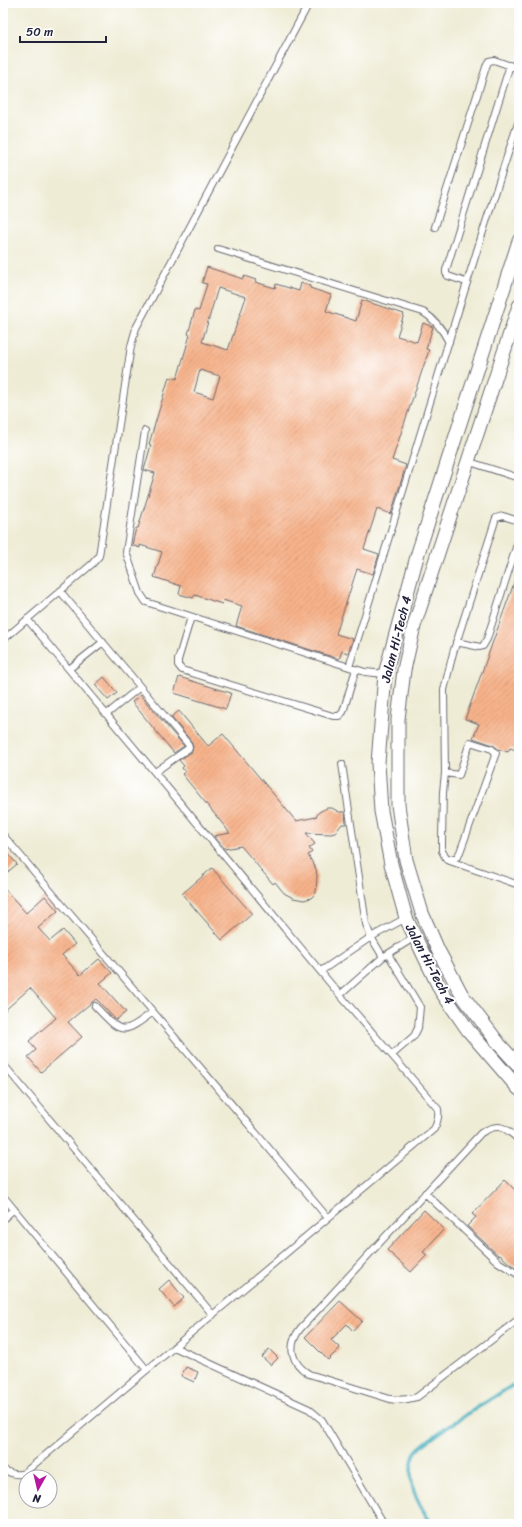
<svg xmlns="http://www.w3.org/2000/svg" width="522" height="1527" font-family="Sriracha,sans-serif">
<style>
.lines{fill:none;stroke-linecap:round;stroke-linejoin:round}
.stream{stroke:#40adbe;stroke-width:3.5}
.building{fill:url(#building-hatch);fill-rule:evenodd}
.lane-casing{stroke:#6a6971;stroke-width:8}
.street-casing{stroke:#6a6971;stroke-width:15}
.lane{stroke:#fff;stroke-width:6}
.street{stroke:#fff;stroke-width:13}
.labels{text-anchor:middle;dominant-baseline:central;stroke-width:4;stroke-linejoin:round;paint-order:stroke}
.street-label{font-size:13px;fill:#22223b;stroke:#fff}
</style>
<defs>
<pattern id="building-hatch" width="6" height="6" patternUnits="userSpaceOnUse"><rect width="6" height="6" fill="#f7b28a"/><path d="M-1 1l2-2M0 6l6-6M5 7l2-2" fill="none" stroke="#d39978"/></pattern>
</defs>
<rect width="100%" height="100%" fill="#fff"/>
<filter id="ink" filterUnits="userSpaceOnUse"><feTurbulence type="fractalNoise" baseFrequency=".025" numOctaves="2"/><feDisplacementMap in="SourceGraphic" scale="8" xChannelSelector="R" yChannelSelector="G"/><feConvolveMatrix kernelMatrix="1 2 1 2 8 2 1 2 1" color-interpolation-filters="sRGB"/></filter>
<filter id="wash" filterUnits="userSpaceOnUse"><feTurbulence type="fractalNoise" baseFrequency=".012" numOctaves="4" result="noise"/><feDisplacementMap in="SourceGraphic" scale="16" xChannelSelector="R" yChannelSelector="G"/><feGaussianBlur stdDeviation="0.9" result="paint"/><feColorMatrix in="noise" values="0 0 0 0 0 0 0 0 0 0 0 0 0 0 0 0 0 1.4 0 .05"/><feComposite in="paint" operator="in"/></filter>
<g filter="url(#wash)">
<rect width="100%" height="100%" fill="#efecd6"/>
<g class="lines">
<path class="stream" d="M432,1524C417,1503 404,1479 415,1453C421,1441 503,1392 519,1381"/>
</g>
<g id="blocks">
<path class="building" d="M207,267L243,279L244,276L256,280L255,282L275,288L276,284L299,291L301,283L310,286V288L331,295L326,311L356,321L362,300L404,314L397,336L417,342L423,323L433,327L426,349L429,350L392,460L406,465L391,514L377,509L364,549L379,554L373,574L357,569L336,634L353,639L348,653L342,651L339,659L236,626L242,606L223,600L222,604L195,595L193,598L179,594L181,586L154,577L162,552L140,545V548L132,545L136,528H138L155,473L144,470L151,445L149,444L169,377L177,379L190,335L188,334L195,310L199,311L207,284L202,283ZM218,288L246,297L228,350L202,342ZM200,370L220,376L213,398L194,392Z
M518,572L519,573V751L510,748L508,752L498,749L493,745L473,738L479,724L465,719Z
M104,677L117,693L108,700L95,685Z
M179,677L231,693L226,709L174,693Z
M140,695L184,746L174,753L132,702Z
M179,711L208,746L223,734L296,821L316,817L319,812L327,808H332L339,812H345L346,824H342L335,833L331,834L306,833L315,844L309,848L312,852L308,855L316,869L317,876L316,893L311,898L304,900L293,898L284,893L275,882L273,884L241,846L225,849L214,836L230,833L182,774L185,772L182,768L184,766L179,760L192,752L193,747L191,741L171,717Z
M3,848L17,864L3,876Z
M212,868L252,914L222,940L182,894Z
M3,887L26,913L45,896L58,911L38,928L50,941L63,930L75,944L62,955L80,975L99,959L112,973L100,983L126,1012L116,1020L96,999L68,1022L82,1037L41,1072L28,1057L36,1050L29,1041L56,1018L30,988L3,1012Z
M505,1180L519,1194V1270L509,1263L500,1255L499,1256L467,1226L476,1217L472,1214Z
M424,1210L444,1229L423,1252L427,1255L411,1272L387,1250Z
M169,1280L184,1298L174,1307L159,1289Z
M340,1301L362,1321L353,1331L347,1324L331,1340L340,1348L328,1360L305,1337Z
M269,1349L278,1358L271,1365L262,1357Z
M186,1367L198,1372L194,1382L181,1376Z"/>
</g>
</g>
<g filter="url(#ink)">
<use href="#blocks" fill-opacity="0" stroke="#6a6971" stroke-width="1"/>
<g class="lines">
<g class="lane-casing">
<path id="lane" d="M435,227L487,64L489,61L494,60L519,69
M218,249L423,312C435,319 442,329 449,342
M466,282L448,276L446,273V270L510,65
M145,431L126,552L140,593L146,602L365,672L385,674
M467,461L519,478
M519,521L503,516L496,518L453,653L444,690L445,773L443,792L442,840V851L447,860L519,885
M60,591L188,744L189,748L155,772
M191,617L178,660V665L182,670L333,716H339L343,712L356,669
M3,640L92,564L99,556L131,346L136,328L309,3
M456,642L480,647L483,646L487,639L519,538
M349,667C406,484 459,301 519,120
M69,669L103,642
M107,714L140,687
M342,764L366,924L371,937L383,957
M445,773L459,775L470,742L492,749L496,753L460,852L457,857L447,860
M3,835L328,1218
M388,954L420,1007L418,1028L414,1036L392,1055
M321,971L371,937L406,918
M340,995L383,957L415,937
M95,1006C122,1034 121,1036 153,1012
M3,1064L213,1315
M519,1140C505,1127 499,1122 481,1133L300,1329C287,1346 291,1363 309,1374L390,1399C400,1401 407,1400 417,1397L519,1319
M425,1193L498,1262L519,1275
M3,1196L147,1370
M3,1219L14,1209
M174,1347L309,1409L322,1420L384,1524
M3,1469C9,1473 17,1476 24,1473L434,1129C438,1122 439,1117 438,1109L340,995L27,619"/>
</g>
<g class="street-casing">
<path id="street" d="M519,241L418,553L385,674L378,763L381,811L391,864L406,918L441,991L468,1030L519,1089
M519,306L414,626L404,670L398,719V805L406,860L422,913L438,950L462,995L499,1044L519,1066"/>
</g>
<use href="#lane" class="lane"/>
<use href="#street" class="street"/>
</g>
</g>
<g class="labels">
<g class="street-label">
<text transform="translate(396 639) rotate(-76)">Jalan Hi-Tech 4</text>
<text transform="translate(430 964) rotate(62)">Jalan Hi-Tech 4</text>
</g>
</g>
<rect width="522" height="1527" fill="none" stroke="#fff" stroke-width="16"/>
<g transform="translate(38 1489) rotate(188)"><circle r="19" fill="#ffffff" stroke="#a7a7b1"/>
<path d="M0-3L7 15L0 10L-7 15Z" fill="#b5179e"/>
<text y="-6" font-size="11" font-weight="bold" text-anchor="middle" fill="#22223b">N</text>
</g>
<path d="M20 36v6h86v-6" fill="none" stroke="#22223b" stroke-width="2"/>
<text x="26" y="36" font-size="12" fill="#22223b" stroke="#ffffff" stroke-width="3" paint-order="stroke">50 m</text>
</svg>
